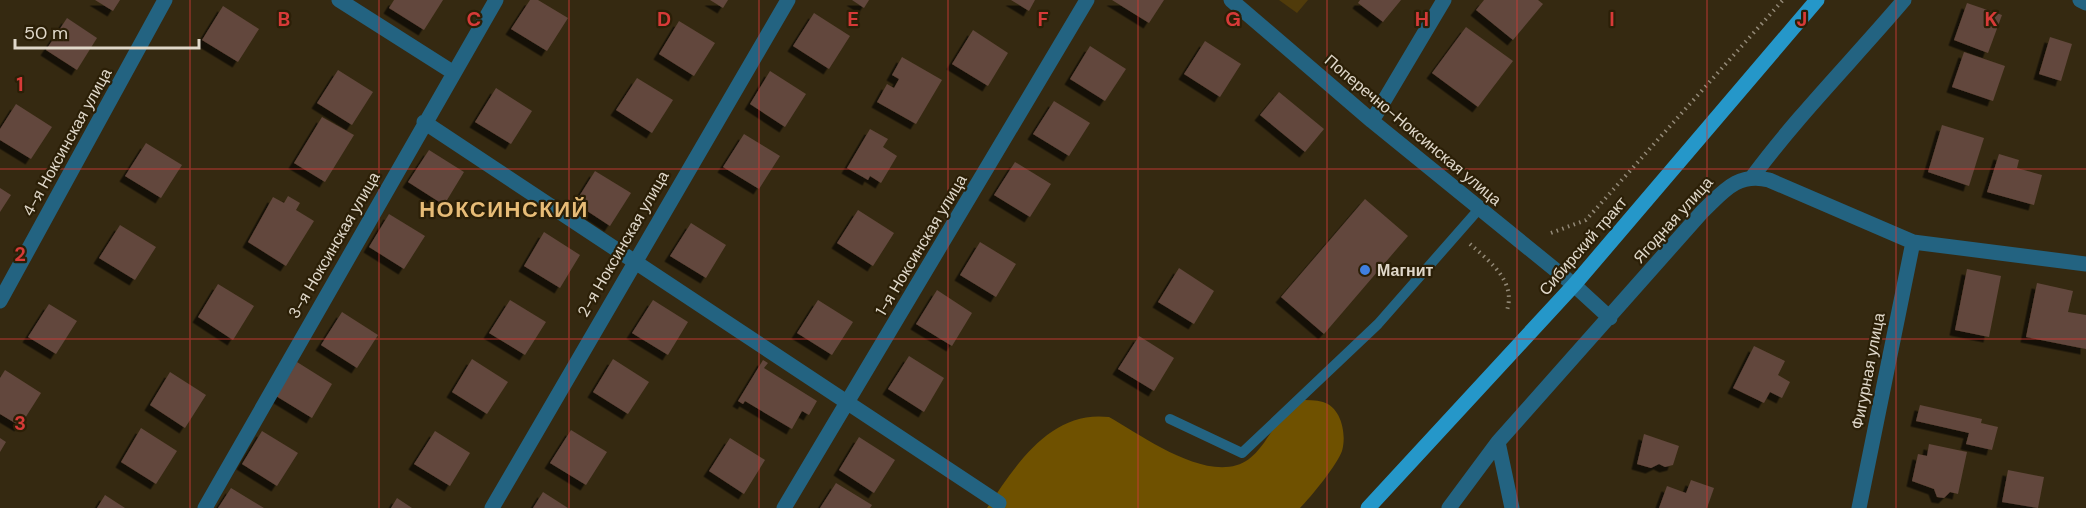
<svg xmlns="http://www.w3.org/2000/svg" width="2086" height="508" font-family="'DM Sans',sans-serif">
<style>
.green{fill:#503b0b}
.forest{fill:#6f5100}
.building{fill:#62473c;filter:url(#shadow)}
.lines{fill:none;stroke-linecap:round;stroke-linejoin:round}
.path{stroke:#938977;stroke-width:4;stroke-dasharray:1.5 4.5;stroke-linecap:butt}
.service{stroke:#236381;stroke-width:10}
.minor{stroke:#236381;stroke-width:15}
.primary{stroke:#2597c9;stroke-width:15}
.grid{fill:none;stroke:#d73a38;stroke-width:1.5;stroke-opacity:0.55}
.shop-dot{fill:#3f7fe0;stroke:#2b1f07;stroke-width:2}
.labels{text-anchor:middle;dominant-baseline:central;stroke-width:4.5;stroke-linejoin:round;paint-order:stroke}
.street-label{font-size:16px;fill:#e0d8ca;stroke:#2b1f07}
.poi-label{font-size:16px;font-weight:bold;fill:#e0d8ca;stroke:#2b1f07;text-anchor:start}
.district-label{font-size:22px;font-weight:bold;letter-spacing:1.5px;fill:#e7bc77;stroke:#2b1f07}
.grid-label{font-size:20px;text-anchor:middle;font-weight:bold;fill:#d73a38;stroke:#2b1f07;stroke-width:4.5;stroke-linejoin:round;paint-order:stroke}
</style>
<defs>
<filter id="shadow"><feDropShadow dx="-5.5" dy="5.5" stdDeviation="0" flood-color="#0009"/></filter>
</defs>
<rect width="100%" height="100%" fill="#352911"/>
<path class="green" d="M1279,0H1308L1297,13Z"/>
<path class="forest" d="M1299,400C1307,400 1316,400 1323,402C1341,407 1347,434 1342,451C1337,465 1311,497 1300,508H987C1016,465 1050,410 1109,417C1143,436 1211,487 1249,459C1269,444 1276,415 1299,400Z"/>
<path class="building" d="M95,0H120L113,11Z
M394,0H443L424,30L389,8Z
M530,0H538L568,18L547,51L511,29Z
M710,0H728L723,8Z
M852,0H869L864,8Z
M1011,0H1035L1029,11Z
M1112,0H1164L1149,23Z
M1360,0H1401L1383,22L1358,3Z
M1484,0H1538L1543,4L1513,40L1476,10Z
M1967,3L2002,15L1988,53L1954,40Z
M223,6L259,29L238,62L202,40Z
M814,13L850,36L829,69L793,46Z
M67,18L97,38L77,70L46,50Z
M679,21L715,43L694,76L659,54Z
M1466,27L1513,61L1478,107L1432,73Z
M973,30L1008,53L988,86L952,64Z
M2050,37L2072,44L2061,81L2039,74Z
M1205,41L1241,64L1220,97L1184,74Z
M1090,46L1126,69L1105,101L1070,79Z
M1964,52L2005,66L1993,101L1952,87Z
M902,57L942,80L916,124L877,102L887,84L894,88L899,79L892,75Z
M338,70L373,92L352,125L317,103Z
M770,71L806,94L785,127L750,104Z
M637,78L673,100L652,133L616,110Z
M496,88L532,111L511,144L475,122Z
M1279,92L1324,129L1305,152L1260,115Z
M1054,101L1090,123L1069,156L1033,134Z
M16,104L52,127L31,159L0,140V129Z
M322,117L354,135L325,182L294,163Z
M1942,125L1984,138L1969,186L1928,172Z
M870,129L888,139L883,147L897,156L881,183L870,176L868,180L847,168Z
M744,134L780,156L759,189L723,167Z
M146,143L182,165L161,198L125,176Z
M429,150L464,172L444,205L408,182Z
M1999,154L2019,160L2017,168L2042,175L2034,205L1987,192Z
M1015,162L1051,184L1030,217L994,195Z
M595,171L631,193L610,226L575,203Z
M0,188L11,195L0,212Z
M288,196L300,203L296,210L314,221L286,266L248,242L273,197L284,203Z
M1365,199L1408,236L1324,334L1281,297Z
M858,210L894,233L873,266L837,243Z
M389,214L425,236L404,269L369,247Z
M691,223L726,245L706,278L670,256Z
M120,225L156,247L135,280L99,258Z
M544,232L580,255L560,288L524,266Z
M980,242L1016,264L996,297L960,275Z
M1179,268L1214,291L1194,324L1158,302Z
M1967,269L2001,276L1989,337L1955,330Z
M2037,283L2073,291L2068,312L2086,315V349L2026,337Z
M218,284L254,306L233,340L198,317Z
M937,290L972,313L952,346L916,324Z
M510,300L546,322L525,355L489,333Z
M653,300L688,322L668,355L632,333Z
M818,300L853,322L832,355L797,333Z
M49,304L77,321L56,354L28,337Z
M342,312L378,335L357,368L321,345Z
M1139,336L1174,358L1154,391L1118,369Z
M1754,346L1785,361L1778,375L1790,382L1782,398L1770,392L1764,403L1733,388Z
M909,356L944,378L924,412L888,389Z
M472,359L508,382L487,414L452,392Z
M613,359L649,382L628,414L593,392Z
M763,360L768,363L764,368L817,401L809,415L802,411L792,429L745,401L743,404L738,401Z
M297,362L332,384L312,418L276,396Z
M5,370L41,393L20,426L0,414V378Z
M170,372L206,395L185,428L150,405Z
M1920,405L1982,419L1981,423L1998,427L1992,450L1966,444L1969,433L1916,421Z
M141,428L177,451L156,484L121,462Z
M571,430L607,452L586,485L550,463Z
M262,431L298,453L277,486L242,464Z
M435,431L470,453L450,486L414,464Z
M1644,434L1679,446L1673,465L1665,467L1659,464L1651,468L1637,464Z
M859,437L895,460L874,493L839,470Z
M0,438L6,442L0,452Z
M730,438L765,460L744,494L709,471Z
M1929,444L1967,452L1958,494L1950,492L1944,498L1937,497L1934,489L1912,481L1918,454L1927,456Z
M2008,470L2044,477L2038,508L2002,502Z
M1691,480L1714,488L1707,508H1659L1667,486L1686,493Z
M836,483L872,505L870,508H820Z
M231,488L264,508H218Z
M543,492L568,508H533Z
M105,495L125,508H97Z
M397,498L412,508H391Z"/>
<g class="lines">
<path class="path" d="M1551,233L1586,220L1783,0
M1470,244C1490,262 1518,282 1506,313"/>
<path class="service" d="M1170,419L1242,453L1378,324L1479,209"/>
<path class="minor" d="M339,0L454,73
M1231,0L1372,121L1574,285L1610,318
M2080,0L2086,3
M1372,121L1444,0
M424,122L999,503
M1753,176C1799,114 1854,59 1904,0
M0,301L165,0
M1498,442L1512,508
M205,508L496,0
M492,508L788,0
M784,508L1087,0
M1449,508L1498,442L1702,212C1723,192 1737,172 1769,180L1913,242L2086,264
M1859,508L1913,242"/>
<path class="primary" d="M1368,508L1574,285L1817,0"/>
</g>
<path class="grid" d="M190,0V508M379,0V508M569,0V508M759,0V508M948,0V508M1138,0V508M1327,0V508M1517,0V508M1707,0V508M1896,0V508M0,169H2086M0,339H2086"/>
<circle class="shop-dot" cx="1365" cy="270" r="6"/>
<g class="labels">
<g class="street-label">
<text transform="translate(1413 130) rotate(40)">Поперечно-Ноксинская улица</text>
<text transform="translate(67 142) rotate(-61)">4-я Ноксинская улица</text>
<text transform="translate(1673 220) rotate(-48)">Ягодная улица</text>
<text transform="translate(623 244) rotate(-60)">2-я Ноксинская улица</text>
<text transform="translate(334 245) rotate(-60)">3-я Ноксинская улица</text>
<text transform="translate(921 245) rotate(-59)">1-я Ноксинская улица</text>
<text transform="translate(1583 246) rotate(-49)">Сибирский тракт</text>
<text transform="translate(1868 371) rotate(-79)">Фигурная улица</text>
</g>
<g class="poi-label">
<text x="1377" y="270">Магнит</text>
</g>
<g class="district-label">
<text x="504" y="209">НОКСИНСКИЙ</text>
</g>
</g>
<g class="grid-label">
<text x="284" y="26">B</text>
<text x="474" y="26">C</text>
<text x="664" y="26">D</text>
<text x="853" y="26">E</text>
<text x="1043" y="26">F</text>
<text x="1233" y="26">G</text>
<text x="1422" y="26">H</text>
<text x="1612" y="26">I</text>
<text x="1802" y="26">J</text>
<text x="1991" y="26">K</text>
<text x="20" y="91">1</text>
<text x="20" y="261">2</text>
<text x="20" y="430">3</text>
</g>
<path d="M15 39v9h184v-9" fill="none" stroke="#e0d8ca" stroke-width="3"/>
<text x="24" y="39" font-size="18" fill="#e0d8ca" stroke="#2b1f07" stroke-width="4.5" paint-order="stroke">50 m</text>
</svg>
